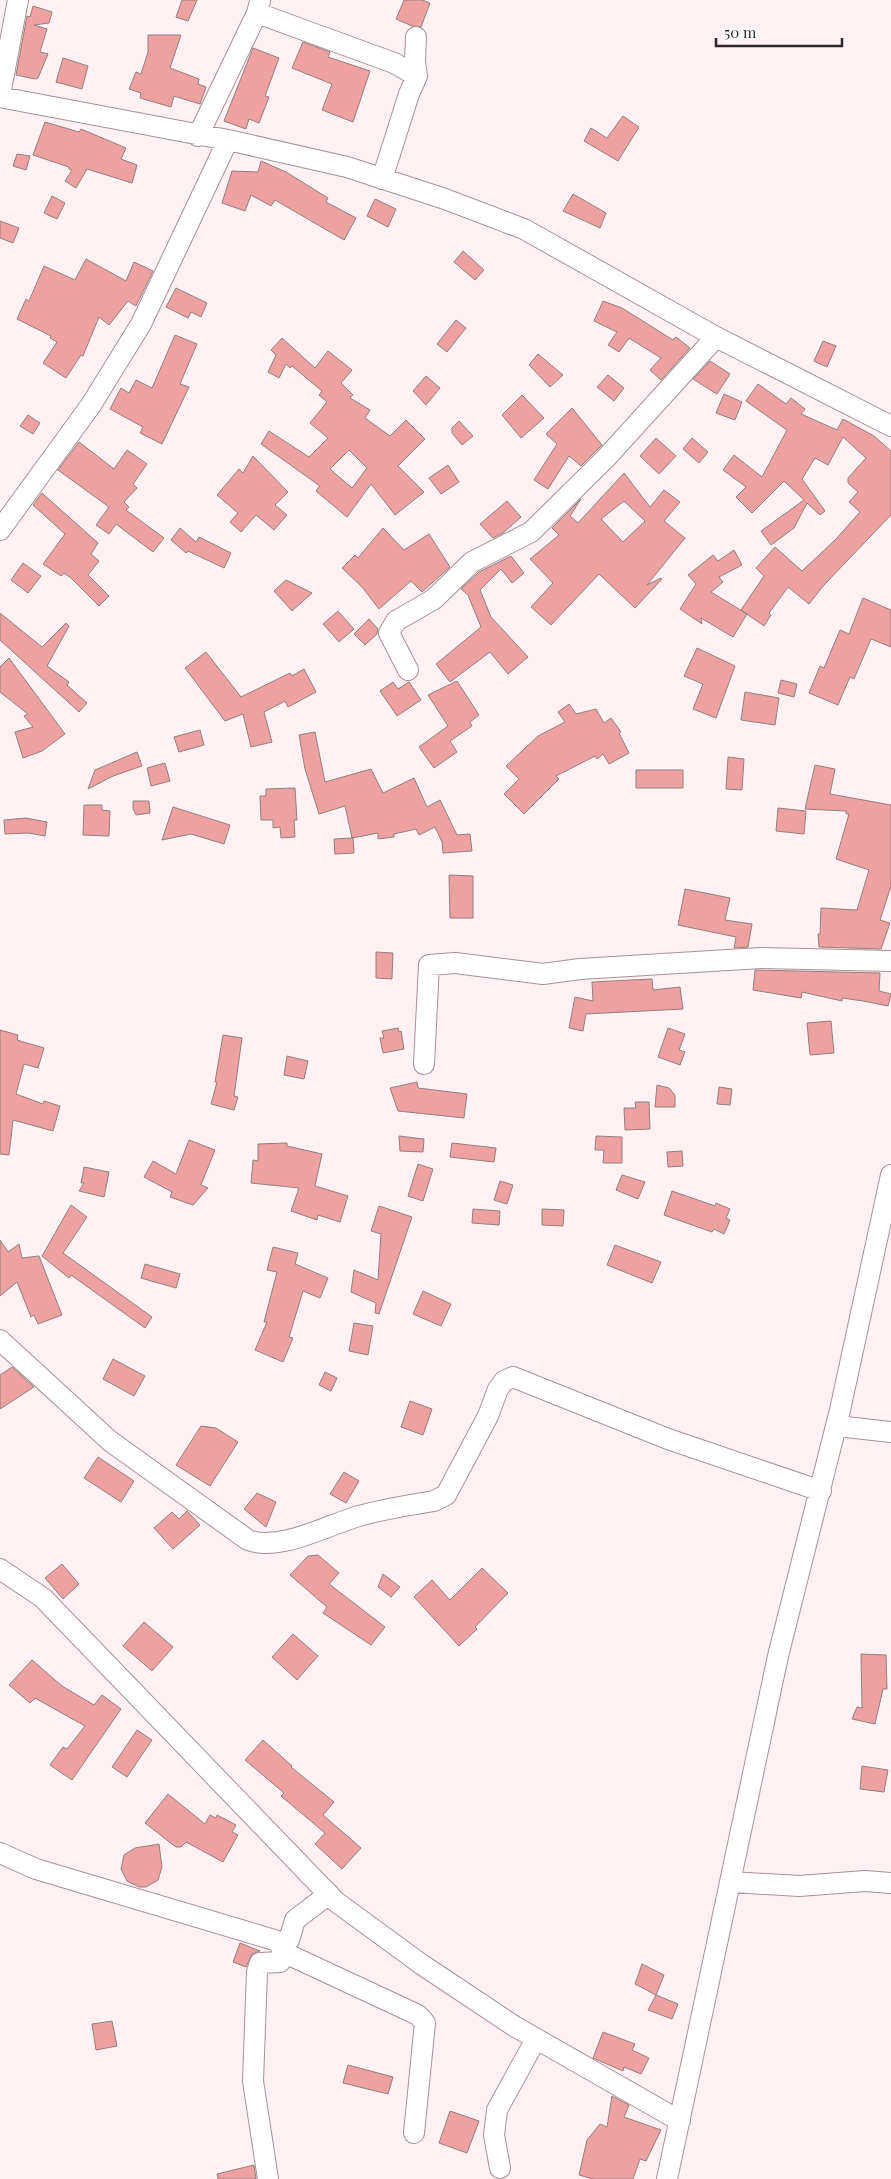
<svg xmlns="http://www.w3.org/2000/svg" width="891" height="2179" font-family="'Playfair Display',serif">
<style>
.building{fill:#eda1a0;stroke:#937e7d;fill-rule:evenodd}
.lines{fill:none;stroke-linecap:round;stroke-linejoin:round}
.street-casing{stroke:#a69197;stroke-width:22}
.street{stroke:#fff;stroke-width:20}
</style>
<rect width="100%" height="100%" fill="#fff1f4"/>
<path class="building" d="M182,0H197L188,21L176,17Z
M404,0H422L430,3L421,27L412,26L396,19Z
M33,6L52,12L49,23L34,25L47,29L40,52L48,54L38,78L35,79L16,75L27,16L30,17Z
M148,35H181L170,68L199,79L198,84L206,87L200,104L174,96L171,107L140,98L141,93L129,89L136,72L141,74L148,52Z
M303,42L330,52L328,57L370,71L353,122L322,110L332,84L292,68Z
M253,48L279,58L265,96L269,97L259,123L249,119L246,129L224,121Z
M63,58L88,66L82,89L56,82Z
M623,116L639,127L618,161L584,141L591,128L607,138Z
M45,122L79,132L81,129L126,148L121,159L137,165L132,183L87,169L76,188L65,181L72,170L69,169V167L33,155Z
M17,154L30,156L26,170L13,166Z
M261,161L286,172L328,198L326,202L356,218L344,240L275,200L271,206L251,195L245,211L222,203L232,171L258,172Z
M573,194L606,213L600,228L563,211Z
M52,196L65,203L57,219L44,213Z
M375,199L396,209L388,227L367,216Z
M0,221L19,228L13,243L0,238Z
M463,251L484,270L475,280L454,262Z
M86,259L126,281L134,262L153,271L136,306L128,301L109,325L99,317L83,356L81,355L66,378L43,363L57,342L50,338L51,336L17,319L26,299L29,301L44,266L75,280Z
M176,288L207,303L201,317L191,312L188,318L166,307Z
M603,301L622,308L673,340L676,337L690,348L661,380L650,370L661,358L629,338L619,352L608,345L617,332L594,321Z
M456,320L466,328L447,352L437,344Z
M175,335L197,344L180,384L189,387L162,444L140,433L143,427L110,409L121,388L129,393L136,380L152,388Z
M282,338L315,368L328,351L352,370L341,383L353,395L350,398L370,410L365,418L390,436L406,420L425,439L398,466L424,492L395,515L371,484L347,517L316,491L320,486L261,444L269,431L309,457L328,438L310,423L327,402L319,395L322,391L292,366L290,368L286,364L279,378L268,372L276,355L271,350ZM349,450L367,468L352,488L330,469Z
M823,341L836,346L827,367L814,361Z
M538,354L563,375L550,387L529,365Z
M710,361L730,374L717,394L693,379Z
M608,375L624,388L614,401L597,387Z
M426,376L440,388L426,405L413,391Z
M758,384L786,404L791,398L805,409L801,414L837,430L843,419L874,436L891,451V515L824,585L809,604L788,587L769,613L771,615L764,626L741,610L764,576L756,568L775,547L802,571L835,540L860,512L849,502L858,492L848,483V478L866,458L843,437L828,465L815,458L802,479L825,511L820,515L807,503L794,528L771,545L761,531L804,500L784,481L752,513L736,497L746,487L723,470L734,455L762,477L787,430L746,401Z
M724,394L742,402L735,420L716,413Z
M522,395L544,418L521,438L502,415Z
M572,408L602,445L581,466L569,456L548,489L534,480L557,444L546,434Z
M28,415L40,423L33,434L20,426Z
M459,421L473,436L462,445L452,433V428Z
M656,438L676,456L659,474L640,456Z
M692,438L708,452L699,463L683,449Z
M79,442L114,469L127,450L147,464L133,484L137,488L124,502L129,507L126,510L164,538L153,552L116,524L109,534L96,525L109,507L58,470Z
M253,456L288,492L275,505L287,515L274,530L256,515L241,532L230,522L238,513L217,495L239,469L243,473Z
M448,465L459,482L441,494L429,478Z
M624,473L650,507L664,490L680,502L664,521L685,538L647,585L661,578L662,579L635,608L599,574L551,625L531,607L553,583L530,559L559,535L552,528L581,499L570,516L578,523ZM624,501L645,521L623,542L601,519Z
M42,493L98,543L91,554L99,561L88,575L109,596L99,606L71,578L64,573L61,576L43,564L65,534L33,505Z
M507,501L521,517L503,533L493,538L480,524Z
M180,528L196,542L199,537L231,553L224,568L188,551L186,553L171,540Z
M383,528L404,550L429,534L450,567L422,592L411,581L379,609L362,587L342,568L355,555L358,558Z
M734,550L742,565L719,577L723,582L711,592L747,614L733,637L701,618L702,624L680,609L696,584L688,575L713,555L718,561Z
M511,556L524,573L512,583L501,569L480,590L491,617L528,657L508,674L490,652L450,682L436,664L481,627L468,595L461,589L479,572Z
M23,563L41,576L28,593L11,580Z
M286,580L312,593L292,611L274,591Z
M863,598L891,610V647L871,639L854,679L850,677L838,705L809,693L820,666L824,668L840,630L849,634Z
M338,611L354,629L339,642L323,624Z
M0,613L42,647L66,623L69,626L47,666L69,682L67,685L87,703L79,712L0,640Z
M369,619L378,629L377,634L365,645L354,634Z
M697,648L735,666L716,718L693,709L703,684L684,676Z
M206,652L241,697L290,673L292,676L304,669L316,692L288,707L285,701L264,712L272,742L251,747L243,714L225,721L185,668Z
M9,658L65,734L42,751L23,758L15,732L33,727L24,716L28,714L0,692V667Z
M781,680L797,684L794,697L778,693Z
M457,681L479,715L470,722L472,726L450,741L457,752L434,768L419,747L448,726L428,695Z
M393,682L398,689L409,682L421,700L397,716L380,691Z
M745,692L779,698L775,725L741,720Z
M569,704L576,714L596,709L604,723L611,718L621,732L619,733L629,753L609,764L603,754L597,759L595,756L556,776L559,779L524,814L504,794L519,779L506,766L538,736L565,722L558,712Z
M200,730L204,745L179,752L174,737Z
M315,732L325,782L371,769L383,793L414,778L427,807L440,800L457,835L470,834L472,851L443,853L442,842L435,827L419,835L416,829L394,834V837L378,839V833L352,838L345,806L319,814L305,769L299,735Z
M137,752L142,766L113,776L88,789L95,770Z
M728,757L744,759L742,790L726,789Z
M165,763L170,781L151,786L147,768Z
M815,765L835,769L830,794L891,805V886L880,920L890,923L881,949L819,947L818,934H820L821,908L857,910L869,870L836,859L849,814H846V811L805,809Z
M636,770H683V788H636Z
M295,788L297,820H294L295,837L281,838L280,827L273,828V820H261L260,796H266V789Z
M133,801H149L150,813L136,815L133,809Z
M84,805H102V810L110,811L109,836L83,835Z
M173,807L230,825L224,844L191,834L162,840Z
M778,808L806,811L804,834L776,831Z
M26,818L47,822L45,836L28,833L5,834L4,820Z
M353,838L354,853L335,854L334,839Z
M449,875L473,876V918H450Z
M685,889L730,898L725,920L752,924L748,947L734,948L736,937L678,925Z
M376,952L393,953L392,979L376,978Z
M755,970L880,973L879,991L891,994L888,1006L863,1001L842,998V1001L802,992L801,998L753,990Z
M652,979L653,990L680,987L683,1009L586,1014L583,1031L569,1028L575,997L593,1001L592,982Z
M831,1021L834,1053L810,1055L807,1023Z
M398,1028L399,1032L401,1031L404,1049L383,1053L380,1038H384L382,1031Z
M668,1028L685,1034L679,1050L685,1052L680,1065L658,1057Z
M0,1030L18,1035L17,1040L44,1048L38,1068L24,1064L16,1094L43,1104L44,1101L60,1106L53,1131L13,1120L9,1155L0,1154Z
M223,1035L242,1038L234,1096L238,1097L234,1110L211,1104L217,1082H215Z
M287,1056L308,1061L304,1079L284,1075Z
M417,1082L418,1088L467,1094L464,1118L398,1111L390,1088Z
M657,1085L669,1088L675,1095V1107H655Z
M719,1087L732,1089L730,1105L717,1104Z
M635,1102H649L650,1129L625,1130L624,1108H636Z
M399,1136L424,1139L423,1152L400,1151Z
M596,1136L622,1137V1163H603L604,1150H595Z
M189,1140L215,1150L201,1185L208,1188L193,1205L170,1197L172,1192L144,1177L153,1161L176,1174Z
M287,1143V1146L322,1154L315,1186L348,1196L340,1222L318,1215L317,1220L291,1211L299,1188L251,1183L253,1160L258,1161V1144Z
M452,1143L496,1148L494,1162L450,1157Z
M682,1151L683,1166L668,1167L667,1152Z
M418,1164L433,1169L423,1201L408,1196Z
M84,1167L109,1172L104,1197L79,1191L84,1183H81Z
M622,1175L645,1182L638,1199L616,1190Z
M500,1181L513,1185L507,1204L494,1200Z
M672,1191L715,1206L716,1203L730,1209L726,1218L730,1220L724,1234L714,1229L712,1232L664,1215Z
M71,1205L87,1217L63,1253L152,1317L145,1328L71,1275L69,1278L42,1256Z
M379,1206L412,1217L379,1314L375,1313L376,1303L351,1292L354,1270L378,1280L381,1234L371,1231Z
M473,1209L500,1211L499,1225L472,1223Z
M542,1209L564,1210L563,1226L542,1225Z
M0,1240L8,1252L19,1244L22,1258L39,1256L62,1315L38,1324L34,1315L31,1317L17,1282L0,1296Z
M615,1245L661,1262L652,1283L607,1265Z
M273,1247L298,1253L295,1264L328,1278L320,1298L303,1291L289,1337L293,1338L283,1362L255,1350L267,1322H264L277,1272L267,1270Z
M145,1264L180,1274L176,1288L141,1278Z
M423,1291L451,1304L441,1326L413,1314Z
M354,1323L373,1326L368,1355L349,1351Z
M113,1359L145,1376L134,1396L103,1379Z
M12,1367L34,1387L0,1409V1375Z
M325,1372L337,1378L331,1391L319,1385Z
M410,1401L432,1409L423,1435L401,1427Z
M201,1426L216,1428L238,1442L210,1486L176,1465Z
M98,1457L134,1481L121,1502L84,1478Z
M344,1472L359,1481L346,1503L330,1494Z
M257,1493L276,1502L266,1527L244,1509Z
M187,1511L200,1525L173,1549L154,1528L172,1512L179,1519Z
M318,1555L339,1573L329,1584L385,1627L371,1645L323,1613L327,1607L290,1575L308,1556Z
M62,1564L79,1584L63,1599L45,1578Z
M482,1568L508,1593L475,1627L477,1629L459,1646L414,1597L432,1580L450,1600Z
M383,1574L400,1587L391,1597L378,1587Z
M144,1622L173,1647L152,1671L123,1646Z
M293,1634L318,1656L297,1680L272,1657Z
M861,1654L886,1655L887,1689H883L875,1724L852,1719L857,1707L862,1708Z
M32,1660L62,1686L94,1705L102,1695L121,1709L72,1780L50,1765L63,1747L67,1749L85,1726L35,1698L30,1703L9,1685Z
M137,1730L152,1740L127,1777L112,1767Z
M263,1740L292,1766L291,1767L334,1802L323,1815L361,1848L342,1869L315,1844L325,1833L281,1796L284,1793L245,1760Z
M862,1766L888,1770L884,1792L860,1789Z
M168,1794L205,1824L210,1815L216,1818L217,1815L236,1825L232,1832L238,1835L223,1862L186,1842L181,1847H176L145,1823Z
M159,1844L162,1867L158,1880L146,1887H139L127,1881L121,1869L124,1855L135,1848Z
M240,1943L260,1951L252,1954L246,1967L233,1962Z
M642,1964L664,1975L656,1995L635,1984Z
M656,1995L678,2004L672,2019L648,2010Z
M112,2021L117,2046L96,2050L92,2024Z
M603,2032L635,2044L632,2050L649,2058L641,2074L624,2067L623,2071L593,2058Z
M348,2065L393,2077L388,2094L343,2083Z
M612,2096L629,2105L624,2117L661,2130L646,2161L640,2159L633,2179H593L579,2175L587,2140L600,2124L607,2127Z
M450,2111L479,2121L467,2153L439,2143Z
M254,2165L256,2179H218L217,2174Z"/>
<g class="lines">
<g class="street-casing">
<path id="street" d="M257,13L394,63L417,76L409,94L382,179
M416,37L415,62L417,76
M0,95L18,0
M0,97L228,140L347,167L445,199L524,229L716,337L891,426
M198,136L257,13L260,1
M0,530L91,405L141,324L228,140
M408,670L389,633L396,621L434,599L472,562L531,532L605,459L716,337
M424,1064L429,965L455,963L543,974L580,969L761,958L891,961
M0,1340L110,1441L248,1540C280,1552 327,1525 359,1516C384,1509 409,1505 434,1501L446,1495L488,1416L498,1389L504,1381L513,1377L668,1439L821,1491
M846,1427L891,1432
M0,1569L43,1598L335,1901L421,1964L514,2026L680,2121
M0,1853L36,1869L281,1942L289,1940L295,1920L329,1894
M731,1882L799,1886L865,1881L891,1883
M281,1942V1948L285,1953L418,2015L425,2023L414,2133
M500,2168L494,2135L497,2110L536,2039
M268,2179L253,2081L257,1972L260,1963L280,1962L285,1953
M667,2179L778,1656L840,1410L891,1175"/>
</g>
<use href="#street" class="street"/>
</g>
<path d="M716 38v8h126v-8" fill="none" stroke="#2f2629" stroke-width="2.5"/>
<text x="724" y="38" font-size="15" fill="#2f2629" stroke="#ffffff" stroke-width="4" paint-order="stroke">50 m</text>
</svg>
